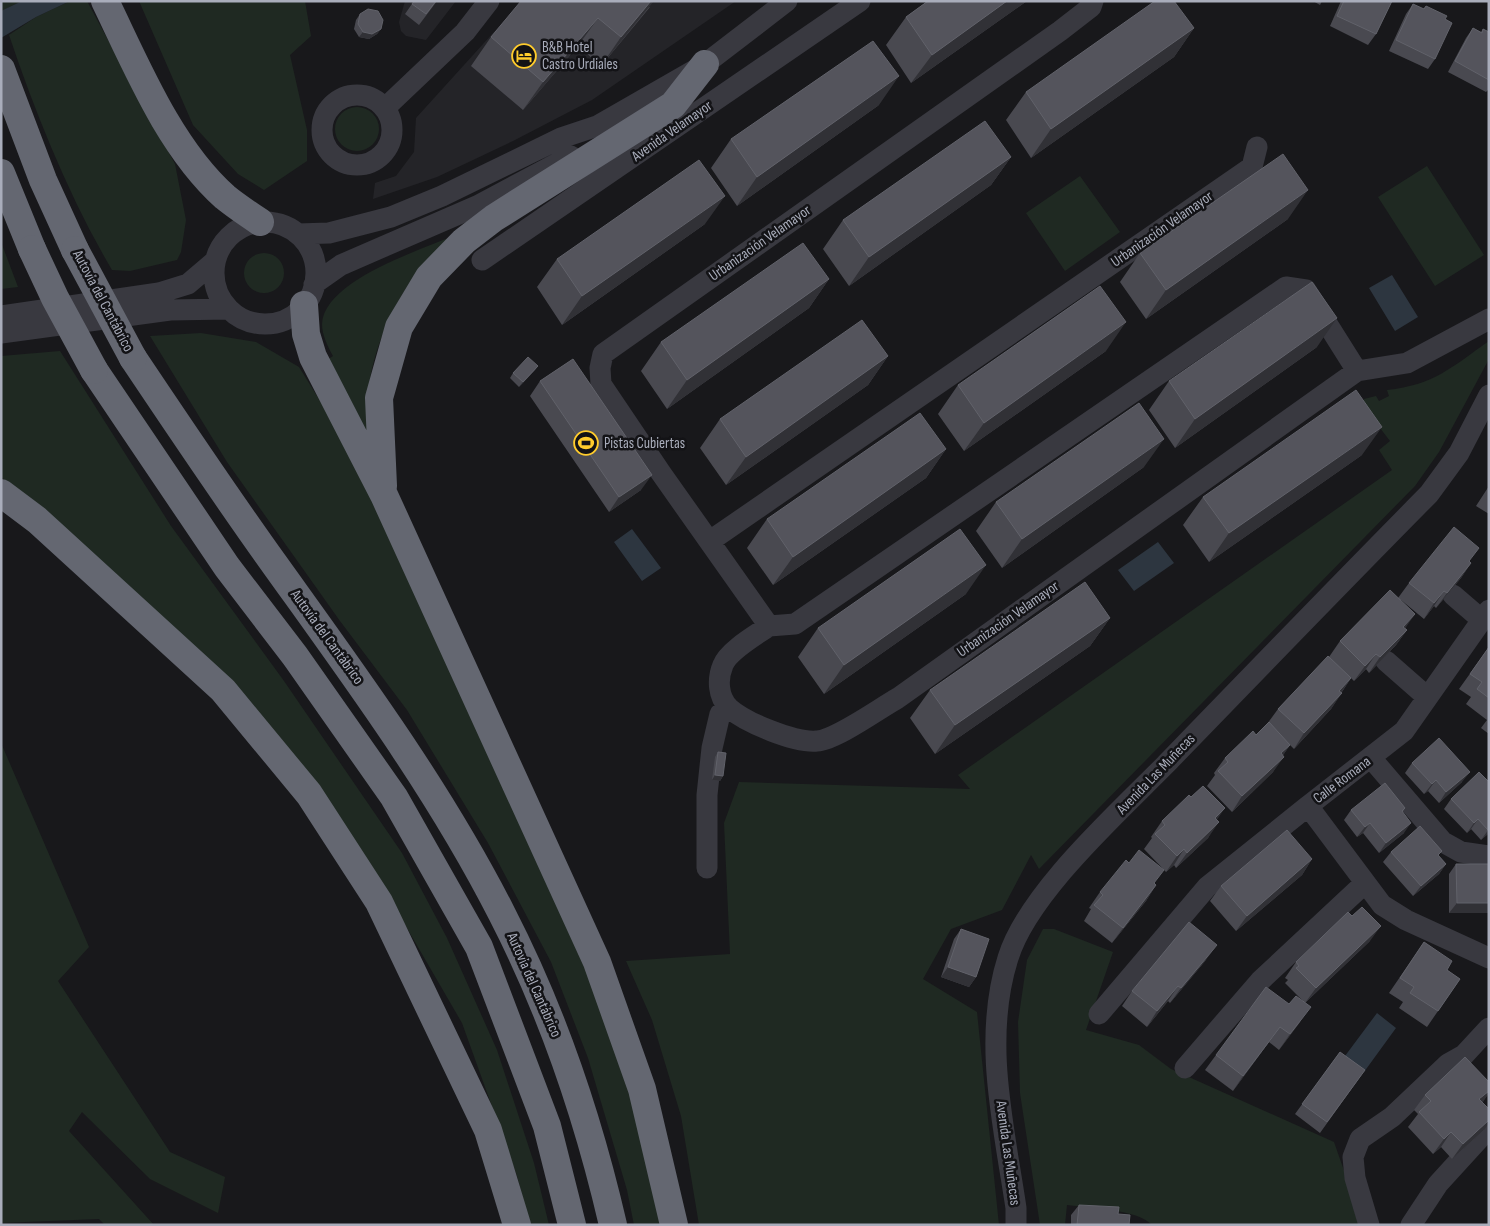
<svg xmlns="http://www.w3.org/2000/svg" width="1490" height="1226" font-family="'Sofia Sans Condensed',sans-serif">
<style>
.built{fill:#242428}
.green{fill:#1f2922}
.water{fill:#2d3640}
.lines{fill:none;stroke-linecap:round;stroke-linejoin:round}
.minor{stroke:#393940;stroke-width:21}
.highway{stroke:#646771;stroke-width:28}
.highway-bridge{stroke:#646771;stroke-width:28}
.wall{fill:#494950}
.shaded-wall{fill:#313136}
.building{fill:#54545c;stroke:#61626a}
.labels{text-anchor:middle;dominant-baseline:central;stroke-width:5;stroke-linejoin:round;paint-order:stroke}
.poi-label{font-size:15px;fill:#a9adbb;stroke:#131316;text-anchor:start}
.street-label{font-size:15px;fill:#a9adbb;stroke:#131316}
</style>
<rect width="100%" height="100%" fill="#18181b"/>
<path class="built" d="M405,1H456L426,40L406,36L401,31L399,22Z
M522,1H736L592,100L513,141L437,177L373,199L375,183L396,176L414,152L416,118Z"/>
<path class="green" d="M1,1H22L2,11Z
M70,1H87L175,164L186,220L181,252L177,260L130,271L112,270C69,197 36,115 9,35L36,17Z
M139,1H305L311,36L290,55L307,130V161L264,190L238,174L193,125Z
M335 129a22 22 0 1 1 44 0a22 22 0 1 1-44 0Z
M1427,166L1484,255L1435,286L1378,197Z
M1080,176L1120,232L1065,271L1026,213Z
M453,236C443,245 432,254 423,265C396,298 375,343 369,385C367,401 368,419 367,435L327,360L333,356C328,347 322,335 322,324C324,281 418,251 453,236Z
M1,242L18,287L1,289Z
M244 273a20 20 0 1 1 40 0a20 20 0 1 1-40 0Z
M201,333L256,342L299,367L350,449L534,837L624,1065L662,1225H634L627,1190L588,1058L551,962L488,843L407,710L340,621L227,462L150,336Z
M1489,341V359L1439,452L1415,486L1039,869L1031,855L1002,910L951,929L923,979L977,1012L999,1225H699L681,1116L652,1020L626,961L730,954L724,823L739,782L970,789L958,775L1392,470L1379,450L1390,441L1363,406L1364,399L1376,396L1379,401L1389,396L1387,390C1434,385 1452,367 1489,341Z
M60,351L171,526L284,681L402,853L447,938L497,1050L534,1163L549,1225H530L517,1176L462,1023L364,854L288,749L211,661L1,477V356Z
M1,743L89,947L58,981L170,1152L225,1177L218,1213L150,1179L82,1112L69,1131L154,1225H105L99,1219L1,1223Z
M1043,929H1054L1113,952L1086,1030L1139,1045L1171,1069L1334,1142L1363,1225H1152C1138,1209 1088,1208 1067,1205L1065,1225H1040L1020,1093L1018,1022L1027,960Z"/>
<path class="water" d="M22,1H70L36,17L1,38V11Z
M1392,275L1418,317L1395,331L1369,288Z
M632,529L661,568L642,581L614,542Z
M1158,542L1174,563L1134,591L1118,570Z
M1377,1013L1396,1028L1364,1072L1345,1056Z"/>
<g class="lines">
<path class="minor" d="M1093,1L1091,7L1060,31L603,354L600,368L601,384L661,473L769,626L795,624L1286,287L1306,290L1357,371
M322 130a35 35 0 1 1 70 0a35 35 0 1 1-70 0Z
M385,108L465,32L489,1
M214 273a51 51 0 1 1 102 0a51 51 0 1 1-102 0Z
M298,234L329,233L391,217L442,196L561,138L597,126L705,64L787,1
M482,260L860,1
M314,284L341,265L477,206L571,156
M1,316L159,293L188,284L215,261
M1,333L170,310L228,309
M710,541L1252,167L1257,147
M1453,595L1482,620
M1489,610L1404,731L1308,806L1382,905L1406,920L1489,958
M769,626C756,635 728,651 723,665C717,679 718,697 729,708C746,723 795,743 817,741C836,740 880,708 898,698L1357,371L1407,363L1489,319
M1386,661L1427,697
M1371,758L1443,842L1461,852L1489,856
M707,868V795L712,748L720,714L728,707
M1099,1014L1207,887L1308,806
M1185,1068L1260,981L1365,883
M1016,1225V1208C1004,1126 982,1040 1008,958C1028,893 1118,813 1166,764C1254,673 1341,583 1429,494L1459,453L1489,395
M1369,1225L1355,1178L1353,1157L1360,1139L1392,1117L1448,1064L1464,1055L1489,1028
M1411,1225L1438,1184L1489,1128"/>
<path class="highway" d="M105,1C137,67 170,148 225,197C236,206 248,214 260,222
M1,69L43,180L75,250
M1,173L32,249
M304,305L306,334L313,357L384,495L597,962L642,1089L674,1225
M133,358C180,428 226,497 275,565C356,678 439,790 502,914C553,1013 588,1117 613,1225
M94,370L227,567L295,656L394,797L479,947L547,1126L572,1225
M383,486L379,398L399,327L429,277L464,241L494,218L673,105L705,64
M1,493L37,520L223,690L309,794L379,902L488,1130L517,1225"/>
<path class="highway-bridge" d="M32,249L55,298L94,370
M75,250L133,358"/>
</g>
<path class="wall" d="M414,1H437L419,25L405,14Z
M928,1H1027L911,83L886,45L906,17Z
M1313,1H1322L1320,5Z
M1341,1H1392L1376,34L1368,45L1330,26Z
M1413,4L1423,9L1426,6L1445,19L1435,59L1428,69L1389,51L1406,14Z
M650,7L601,66L578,46L523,110L471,66L491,37Z
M360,14L381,29L377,34L369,39L359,37L354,29L356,20Z
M1194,28L1174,57L1031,158L1006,120L1026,92Z
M1473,28L1481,32L1483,29L1489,32V89L1486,92L1448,72L1466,38Z
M879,105L737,206L711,168L731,139Z
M1011,157L991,185L849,286L823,249L843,220Z
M1288,219L1146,319L1120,282L1140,253Z
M705,224L562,325L537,287L557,259Z
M829,279L809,308L667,409L641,371L661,342Z
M1317,347L1175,448L1149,410L1169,381Z
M1106,351L964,451L938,414L958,385Z
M888,356L868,385L726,485L700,448L720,419Z
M538,366L534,371L519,387L510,378L513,373Z
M540,381L641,490L609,512L530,396Z
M946,449L926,478L773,585L747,548L767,519Z
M1362,455L1209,562L1183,525L1203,497Z
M1144,467L1002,568L976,531L996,502Z
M1489,486V514L1476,506Z
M1470,562L1471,563L1461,578L1436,608L1434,606L1424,619L1401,600L1405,628L1407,630L1396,645L1369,673L1366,669L1354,681L1351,678L1331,709L1294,749L1290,745L1283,755L1273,772L1232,812L1207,786L1215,775L1214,773L1225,758L1256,735L1267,724L1278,709L1329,657L1340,641L1398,598L1409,583Z
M966,594L824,694L798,657L818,628Z
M1110,618L1090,646L935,754L910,718L930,690Z
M1489,647V734L1481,728L1487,720L1466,704L1471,697L1459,689Z
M718,752L723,776L720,781L712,780L715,757Z
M1412,763L1462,782L1439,803L1428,791L1424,794L1405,773Z
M1489,782V833L1481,840L1471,829L1467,833L1444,809L1451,799Z
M1405,808L1403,812L1404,833L1379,853L1363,833L1357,837L1344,820L1351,810Z
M1217,820L1208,838L1176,868L1174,865L1166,872L1144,849L1152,838L1151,837L1162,821Z
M1391,852L1439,856L1446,864L1439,874L1413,896L1383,862Z
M1312,859L1302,875L1236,931L1210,901L1221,886Z
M1456,864H1489V913H1449V874Z
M1155,884L1156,885L1146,901L1112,943L1084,921L1091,909L1089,908L1100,892Z
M961,929L976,977L969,987L941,977L954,939Z
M1370,941L1305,1003L1300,1022L1279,1050L1269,1042L1233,1091L1205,1070L1216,1055L1289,1004L1304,1002L1285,983L1288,980L1285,978L1296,962Z
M1424,942L1447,970L1460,979L1427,1027L1399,1008L1403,1002L1389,993Z
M1206,960L1170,1003L1168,1001L1147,1027L1122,1006L1132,991Z
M1340,1052L1365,1070L1320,1133L1295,1114Z
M1489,1082V1093L1482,1102L1484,1130L1452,1159L1441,1147L1433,1154L1408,1127L1418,1114L1414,1110L1425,1095Z
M1079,1205L1118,1214L1129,1225H1071V1215Z"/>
<path class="shaded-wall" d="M651,1H654L601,66L621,37Z
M1007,1H1027L911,83L932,55Z
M598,18L578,46L523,110L543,82Z
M1194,28L1174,57L1031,158L1051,129Z
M381,29L377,34L369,39L359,37L363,32Z
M899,76L879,105L737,206L757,177Z
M1011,157L991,185L849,286L869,257Z
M1308,190L1288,219L1146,319L1166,290Z
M725,196L705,224L562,325L582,296Z
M829,279L809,308L667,409L687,380Z
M1337,318L1317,347L1175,448L1195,419Z
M1126,322L1106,351L964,451L984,423Z
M888,356L868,385L726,485L746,457Z
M538,366L534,371L519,387L523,382Z
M1382,427L1362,455L1209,562L1229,533Z
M1164,439L1144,467L1002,568L1022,539Z
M946,449L926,478L773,585L793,557Z
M652,475L641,490L609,512L619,497Z
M1471,563L1461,578L1436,608L1447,593Z
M986,565L966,594L824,694L844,665Z
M1444,591L1434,606L1424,619L1434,603Z
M1415,614L1404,630L1403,627Z
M1110,618L1090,646L935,754L955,725Z
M1407,630L1396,645L1369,673L1380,657Z
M1376,654L1366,669L1354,681L1365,666Z
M1351,678L1341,693L1339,691Z
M1342,693L1331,709L1294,749L1304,733Z
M1290,745L1280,760L1281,753Z
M1284,757L1273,772L1232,812L1242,796Z
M1470,772L1462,782L1439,803L1446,792Z
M715,775L723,776L720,781L712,780Z
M1436,780L1428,791L1424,794L1432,784Z
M1225,808L1214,824L1215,818Z
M1478,819L1471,829L1467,833L1474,823Z
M1219,822L1208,838L1176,868L1187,853Z
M1370,823L1363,833L1357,837L1365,827Z
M1411,823L1404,833L1379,853L1386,843Z
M1489,829V833L1481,840Z
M1184,849L1174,865L1166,872L1177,856Z
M1312,859L1302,875L1236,931L1247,916Z
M1446,864L1439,874L1413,896L1421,886Z
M1156,885L1146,901L1112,943L1123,928Z
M1457,903H1489V913H1449Z
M1381,926L1370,941L1305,1003L1316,988Z
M1217,945L1206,960L1170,1003L1181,988Z
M948,967L976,977L969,987L941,977Z
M1178,986L1168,1001L1147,1027L1157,1011Z
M1311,1007L1300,1022L1279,1050L1290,1034Z
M1280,1027L1269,1042L1233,1091L1243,1076Z
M1489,1091V1093L1483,1102L1469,1115L1479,1099Z
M1489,1120V1123L1484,1130L1452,1159L1463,1144Z
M1451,1132L1441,1147L1433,1154L1444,1139Z"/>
<path class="building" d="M414,1H436L426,14L412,4Z
M521,1H651L621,37L598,18L543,82L491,37Z
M928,1H1007L932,55L906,17Z
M1155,1H1174L1194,28L1051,129L1026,92Z
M1344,1H1392L1376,34L1337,16Z
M1413,4L1424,9L1426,6L1447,16L1445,19L1452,23L1435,59L1396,40Z
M368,9L378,11L383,20L381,29L372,34L363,32L358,24L360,14Z
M1473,28L1482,33L1483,29L1489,32V80L1455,61Z
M873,41L899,76L757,177L731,139Z
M985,121L1011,157L869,257L843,220Z
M1283,154L1308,190L1166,290L1140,253Z
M699,160L725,196L582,296L557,259Z
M803,243L829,279L687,380L661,342Z
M1312,282L1337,318L1195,419L1169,381Z
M1100,286L1126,322L984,423L958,385Z
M862,320L888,356L746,457L720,419Z
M528,357L538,366L523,382L513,373Z
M573,359L652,475L619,497L540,381Z
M1356,390L1382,427L1229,533L1203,497Z
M1139,403L1164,439L1022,539L996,502Z
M920,413L946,449L793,557L767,519Z
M1454,527L1479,548L1469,561L1471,563L1447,593L1444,591L1434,603L1409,583Z
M960,529L986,565L844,665L818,628Z
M1085,582L1110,618L955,725L930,690Z
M1390,590L1415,614L1403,627L1407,630L1380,657L1376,654L1365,666L1340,641Z
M1489,647V698L1477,689L1482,682L1470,674Z
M1328,656L1351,678L1339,691L1342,693L1304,733L1278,709Z
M1269,722L1290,745L1281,753L1284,757L1242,796L1218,771L1228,762L1225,758L1253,731L1256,735Z
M1439,738L1470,772L1446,792L1436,780L1432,784L1412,763Z
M718,752L726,753L723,776L715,775Z
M1479,772L1489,782L1488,830L1478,819L1474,823L1451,799Z
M1385,783L1405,808L1402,811L1411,823L1386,843L1370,823L1365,827L1351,810Z
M1203,786L1225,808L1215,818L1219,822L1187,853L1184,849L1177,856L1155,834L1165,825L1162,821L1189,795L1191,797Z
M1420,826L1442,851L1438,855L1446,864L1421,886L1391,852Z
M1287,830L1312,859L1247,916L1221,886Z
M1139,850L1164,870L1154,883L1156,885L1123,928L1094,905L1103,895L1100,892L1126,860L1129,863Z
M1456,864H1489V903H1457Z
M1362,907L1381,926L1316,988L1296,968L1299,966L1296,962L1348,912L1352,916Z
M1189,922L1217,945L1181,988L1178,986L1157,1011L1132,991Z
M961,929L989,939L976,977L948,967Z
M1424,942L1452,961L1447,970L1460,979L1438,1011L1410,993L1414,987L1400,978Z
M1266,987L1289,1004L1296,996L1311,1007L1290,1034L1280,1027L1243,1076L1216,1055Z
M1340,1052L1365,1070L1327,1122L1302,1104Z
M1465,1057L1489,1082V1091L1479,1099L1489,1109V1120L1463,1144L1451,1132L1444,1139L1419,1112L1431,1101L1425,1095Z
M1079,1205L1119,1207L1118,1214L1130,1215L1129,1225H1077Z"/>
<defs>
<g id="hotel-ring" transform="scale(1.25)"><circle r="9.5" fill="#131316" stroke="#ffcc2c" stroke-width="1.5"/><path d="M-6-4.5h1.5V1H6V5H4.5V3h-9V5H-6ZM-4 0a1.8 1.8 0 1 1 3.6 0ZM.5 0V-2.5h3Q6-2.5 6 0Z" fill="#ffcc2c"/></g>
<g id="stadium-ring" transform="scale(1.25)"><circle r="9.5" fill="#131316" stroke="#ffcc2c" stroke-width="1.5"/><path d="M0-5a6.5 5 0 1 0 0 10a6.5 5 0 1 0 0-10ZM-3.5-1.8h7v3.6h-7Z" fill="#ffcc2c"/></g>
</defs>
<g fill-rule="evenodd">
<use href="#hotel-ring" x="524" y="56"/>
<use href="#stadium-ring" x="586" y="443"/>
</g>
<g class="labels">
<g class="poi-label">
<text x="542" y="47">B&amp;B Hotel<tspan x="542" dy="17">Castro Urdiales</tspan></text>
<text x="604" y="443">Pistas Cubiertas</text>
</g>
<g class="street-label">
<text transform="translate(672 131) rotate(-35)">Avenida Velamayor</text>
<text transform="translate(1162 229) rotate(-35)">Urbanización Velamayor</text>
<text transform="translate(760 243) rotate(-35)">Urbanización Velamayor</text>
<text transform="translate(103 301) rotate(62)">Autovía del Cantábrico</text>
<text transform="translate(1008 619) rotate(-35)">Urbanización Velamayor</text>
<text transform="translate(327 637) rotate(54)">Autovía del Cantábrico</text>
<text transform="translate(1156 774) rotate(-46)">Avenida Las Muñecas</text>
<text transform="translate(1342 780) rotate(-37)">Calle Romana</text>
<text transform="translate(534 985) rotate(66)">Autovía del Cantábrico</text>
<text transform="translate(1008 1153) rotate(82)">Avenida Las Muñecas</text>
</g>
</g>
<rect width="1490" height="1226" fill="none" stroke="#a9adbb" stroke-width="5"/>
</svg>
